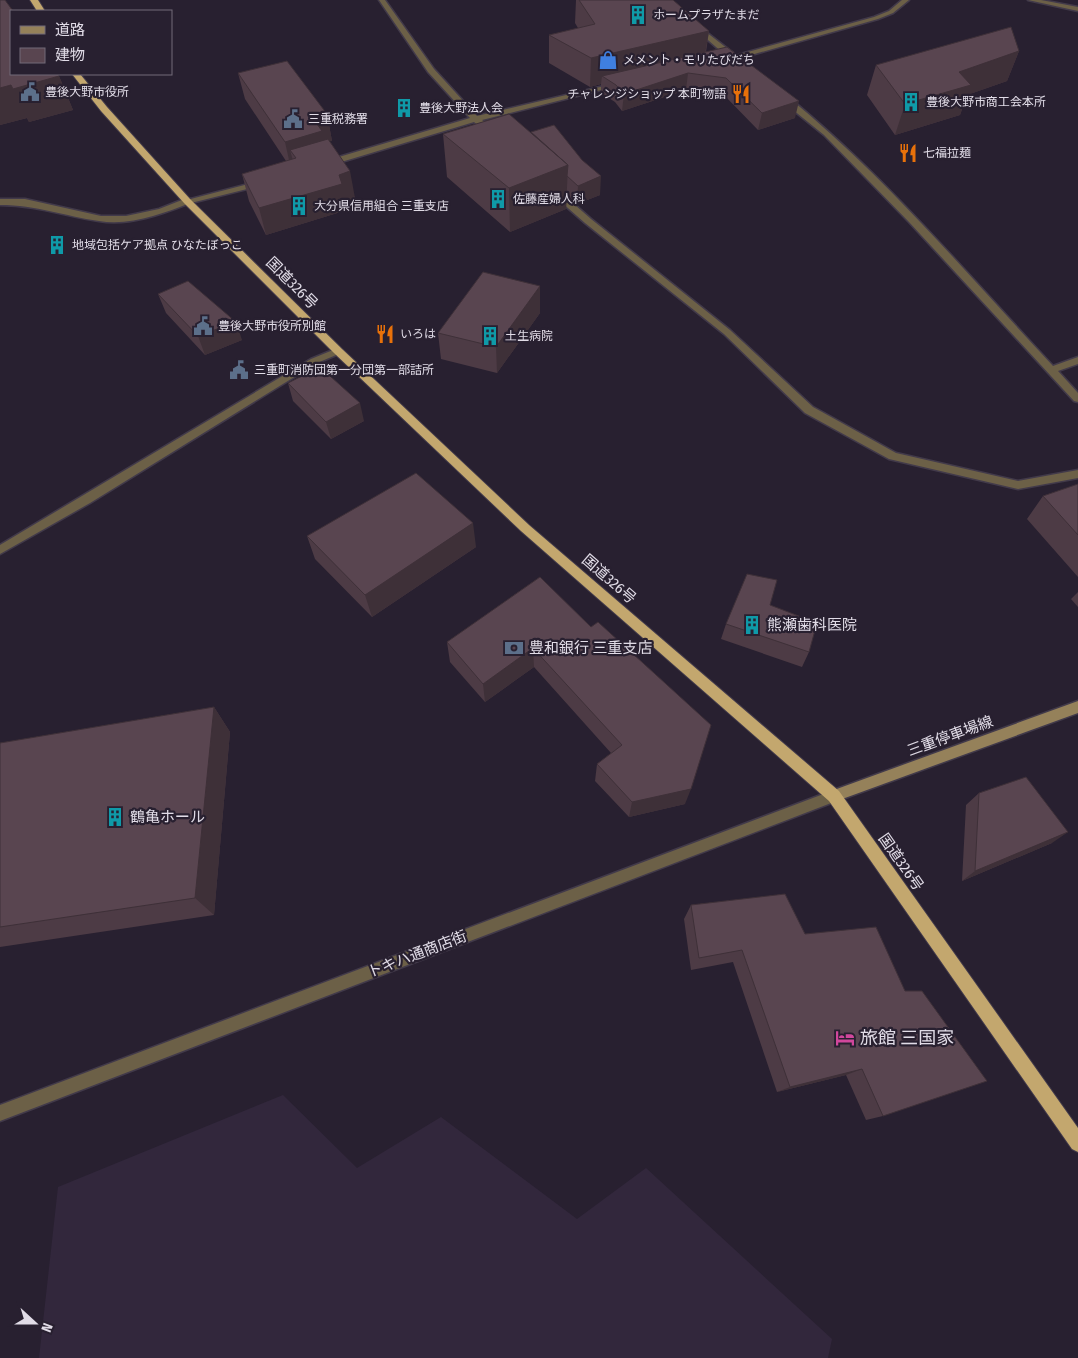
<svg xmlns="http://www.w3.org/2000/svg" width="1078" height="1358" font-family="'Fira Sans Condensed','Noto Sans JP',sans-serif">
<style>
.built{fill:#32273c}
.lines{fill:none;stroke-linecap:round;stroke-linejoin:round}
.minor-casing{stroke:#423a4a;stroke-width:3}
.tertiary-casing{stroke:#423a4a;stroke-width:3}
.secondary-casing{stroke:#423a4a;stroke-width:3}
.trunk-casing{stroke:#423a4a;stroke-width:2}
.minor{fill:#6c6047;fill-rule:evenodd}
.tertiary{fill:#6c6047;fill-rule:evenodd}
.secondary{fill:#95815a;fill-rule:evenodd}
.trunk{fill:#c3a76e;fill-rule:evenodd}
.wall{fill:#4d3b45}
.shaded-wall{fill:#3e3038}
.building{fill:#594550;stroke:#3e3038}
.labels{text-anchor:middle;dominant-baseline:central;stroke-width:4.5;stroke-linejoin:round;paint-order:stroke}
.far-poi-label{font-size:12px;fill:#e1dce7;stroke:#282030;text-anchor:start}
.street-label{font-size:15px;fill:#e1dce7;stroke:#282030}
.poi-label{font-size:15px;fill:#e1dce7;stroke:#282030;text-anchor:start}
.near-poi-label{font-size:18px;fill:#e1dce7;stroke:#282030;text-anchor:start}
</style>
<rect width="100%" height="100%" fill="#282030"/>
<path class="built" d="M283,1095L357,1168L441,1117L577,1219L646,1168L832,1339L828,1358H39L58,1187Z"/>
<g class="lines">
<g class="minor-casing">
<path id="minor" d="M379,0H385L434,69L477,116L617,83L621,85L482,120L495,130V134H489L474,122L328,166H322V162L470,118L428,72Z
M1028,0H1041L1078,7V11Z
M693,25H697L737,56V60H731L693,27Z
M782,97H788C885,176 967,274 1053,366L1078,357V364L1058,371L1078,393V402L1074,401L909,222L824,135L782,101Z
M260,181L264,183L263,185L187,204L183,201Z
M552,190H558L591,219L730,330L813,407L896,453L1018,481L1078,470V478L1018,489L889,459L805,413L724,334L585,223L552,194Z
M338,348L343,351L341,353L317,363L90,503L0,554V545L311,359Z"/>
</g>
<g class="tertiary-casing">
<path id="tertiary" d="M902,0H909L893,13L878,19L737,59L730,57L874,17L889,11Z
M187,198L190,199V203C162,214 130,226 99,221C64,216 37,205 0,205V199H25L101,216H126L159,209Z
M834,790L839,792L841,796L839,800L0,1121V1105Z"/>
</g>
<g class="secondary-casing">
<path id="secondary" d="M1078,701V713L834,802L829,800L827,796L829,792L834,790Z"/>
</g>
<g class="trunk-casing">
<path id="trunk" d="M30,0H38L45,11H37Z
M72,74H80L107,107L190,199L342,349L529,525L839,791L1078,1128V1152L1072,1149L829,801L521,531L334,353L184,203L101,111Z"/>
</g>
<use href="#minor" class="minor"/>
<use href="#tertiary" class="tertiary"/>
<use href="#secondary" class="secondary"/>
<use href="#trunk" class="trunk"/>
</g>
<path class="wall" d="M0,0L59,76L73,110L29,122L27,118L0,125Z
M576,0H673L709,31L706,52L795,118L758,130L723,94L686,90L622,111L615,102L601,93V84L590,87L549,63V35L578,28L575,23Z
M1019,51L1007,81L967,95L960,115L895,135L867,95L876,65Z
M238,73L327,114L332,141H329L355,198L345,201L347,210L266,235L249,201L242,174L286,161L245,99Z
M509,114L600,195L577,204L567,195L566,209L510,232L447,177L443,134Z
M540,286V313L497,373L441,359L438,333Z
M158,294L242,340L205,355L166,313Z
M288,383L364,421L331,439L293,401Z
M1078,484V577L1027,519L1043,496Z
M307,536L476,547L372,617L315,559Z
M540,577L685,804L629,817L595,781L597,764L611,753L534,667L485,702L450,662L447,642Z
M1078,592V607L1071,599Z
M770,605L809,652L802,667L721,639L726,624Z
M214,707L230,732L214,915L0,947V743Z
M979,793L1052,843L962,881L966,805Z
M785,894L883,1116L866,1120L846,1075L777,1092L733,962L691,970L684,919L691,905Z"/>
<path class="shaded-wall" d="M709,31L704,60L602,76L601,84L590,87L591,58Z
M1019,51L1007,81L967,95L960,115L895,135L905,104L959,72Z
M688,73L686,90L622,111L624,94Z
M59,76L73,110L29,122L13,89Z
M11,85L27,118L0,125V88Z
M799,101L795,118L758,130L762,113Z
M327,114L332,141L324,142L296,158L290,150L295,168L291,169L285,142L312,117Z
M568,165L566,209L510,232L509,188Z
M350,171L355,198L345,201L347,210L266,235L259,208L339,175Z
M601,176L600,195L577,204L578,186Z
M540,286V313L497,373L496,347Z
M236,322L242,340L205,355L198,336Z
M360,403L364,421L331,439L326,422Z
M473,523L476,547L372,617L365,595Z
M533,648L534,667L485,702L483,684Z
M214,707L230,732L214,915L195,898Z
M691,789L685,804L629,817L632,802Z
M1068,832L1052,843L962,881L975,871Z
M862,1069L846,1075L777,1092L790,1087Z"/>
<path class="building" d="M0,0H5L13,11H11V74H57L59,76L13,89L11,85L0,88Z
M579,0H673L709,31L591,58L549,35L595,24Z
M1011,27L1019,51L959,72L971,85L905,104L876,65Z
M727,47L799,101L762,113L726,78L688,73L624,94L616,85L602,76Z
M287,61L327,114L312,117L322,131L285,142L238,73Z
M509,114L568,165L509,188L443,134Z
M554,125L582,160L601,176L578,186L567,176L568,165L531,132Z
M328,139L350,171L339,175L342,184L259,208L242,174L296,158L290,150Z
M483,272L540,286L496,347L438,333Z
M188,281L236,322L198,336L158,294Z
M320,367L360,403L326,422L288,383Z
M416,473L473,523L365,595L307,536Z
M1078,484V535L1043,496Z
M747,574L777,580L770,605L817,623L809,652L726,624Z
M540,577L591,627L598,622L711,725L691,789L632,802L597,764L622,745L533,648L483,684L447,642Z
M214,707L195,898L0,927V743Z
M1026,777L1068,832L975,871L979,793Z
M785,894L805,934L876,927L905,991H922L987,1081L883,1116L862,1069L790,1087L742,950L699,958L691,905Z"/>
<defs>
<g id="building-bare" transform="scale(1.5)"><path d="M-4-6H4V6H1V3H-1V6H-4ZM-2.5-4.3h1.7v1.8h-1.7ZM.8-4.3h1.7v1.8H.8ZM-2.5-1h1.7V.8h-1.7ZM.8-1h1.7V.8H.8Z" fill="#0f9aa8" stroke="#282030" stroke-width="2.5" paint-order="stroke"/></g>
<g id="shop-bare" transform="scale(1.5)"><path d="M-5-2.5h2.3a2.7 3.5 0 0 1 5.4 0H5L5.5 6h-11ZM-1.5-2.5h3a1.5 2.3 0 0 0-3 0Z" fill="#3f7fe0" stroke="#282030" stroke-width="2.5" paint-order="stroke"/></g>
<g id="civic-bare" transform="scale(1.5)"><path d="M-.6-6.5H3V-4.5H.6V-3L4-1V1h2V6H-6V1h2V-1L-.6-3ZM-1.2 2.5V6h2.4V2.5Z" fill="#5c6f8a" stroke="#282030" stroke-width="2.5" paint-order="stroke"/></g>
<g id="restaurant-bare" transform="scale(1.5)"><path d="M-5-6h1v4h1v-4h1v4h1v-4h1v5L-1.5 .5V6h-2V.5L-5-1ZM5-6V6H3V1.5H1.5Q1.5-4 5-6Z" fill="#e8710a" stroke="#282030" stroke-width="2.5" paint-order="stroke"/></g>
<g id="bank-bare" transform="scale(1.5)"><path d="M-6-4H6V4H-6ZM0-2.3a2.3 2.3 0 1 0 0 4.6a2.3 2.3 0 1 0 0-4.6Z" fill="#5c6f8a" stroke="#282030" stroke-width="2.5" paint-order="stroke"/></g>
<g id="hotel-bare" transform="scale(1.5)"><path d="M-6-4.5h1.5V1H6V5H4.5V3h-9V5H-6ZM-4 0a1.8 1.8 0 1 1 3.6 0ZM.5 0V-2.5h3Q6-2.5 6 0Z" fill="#d1479c" stroke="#282030" stroke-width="2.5" paint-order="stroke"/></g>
</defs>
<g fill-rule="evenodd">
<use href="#building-bare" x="638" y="15"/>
<use href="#shop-bare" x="608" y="60"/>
<use href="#civic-bare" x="30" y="92"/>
<use href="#restaurant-bare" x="741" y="94"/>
<use href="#building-bare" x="911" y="102"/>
<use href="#building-bare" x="404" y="108"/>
<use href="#civic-bare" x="293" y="119"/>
<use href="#restaurant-bare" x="908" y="153"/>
<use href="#building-bare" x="498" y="199"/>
<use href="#building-bare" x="299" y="206"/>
<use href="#building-bare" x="57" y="245"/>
<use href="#civic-bare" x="203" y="326"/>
<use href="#restaurant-bare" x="385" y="334"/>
<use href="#building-bare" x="490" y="336"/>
<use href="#civic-bare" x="239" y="370"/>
<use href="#building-bare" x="752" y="625"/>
<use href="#bank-bare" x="514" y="648"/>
<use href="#building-bare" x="115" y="817"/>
<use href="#hotel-bare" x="845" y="1038"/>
</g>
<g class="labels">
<g class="far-poi-label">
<text x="653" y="15">ホームプラザたまだ</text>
<text x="623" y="60">メメント・モリたびだち</text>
<text x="45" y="92">豊後大野市役所</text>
<text x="726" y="94" text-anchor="end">チャレンジショップ 本町物語</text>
<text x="926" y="102">豊後大野市商工会本所</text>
<text x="419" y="108">豊後大野法人会</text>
<text x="308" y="119">三重税務署</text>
<text x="923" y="153">七福拉麺</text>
<text x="513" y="199">佐藤産婦人科</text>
<text x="314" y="206">大分県信用組合 三重支店</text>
<text x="72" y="245">地域包括ケア拠点 ひなたぼっこ</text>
<text x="218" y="326">豊後大野市役所別館</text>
<text x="400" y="334">いろは</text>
<text x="505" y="336">土生病院</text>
<text x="254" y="370">三重町消防団第一分団第一部詰所</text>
</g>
<g class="street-label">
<text transform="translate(292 283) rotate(45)">国道326号</text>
<text transform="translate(609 579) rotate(41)">国道326号</text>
<text transform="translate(950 736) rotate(-20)">三重停車場線</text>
<text transform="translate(901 862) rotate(55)">国道326号</text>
<text transform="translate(417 954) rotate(-21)">トキハ通商店街</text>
</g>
<g class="poi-label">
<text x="767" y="625">熊瀬歯科医院</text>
<text x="529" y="648">豊和銀行 三重支店</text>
<text x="130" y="817">鶴亀ホール</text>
</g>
<g class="near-poi-label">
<text x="860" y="1038">旅館 三国家</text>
</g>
</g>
<rect x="10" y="10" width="162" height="65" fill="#282030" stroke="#726b79"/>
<rect x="20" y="26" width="25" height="8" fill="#95815a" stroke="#726b79"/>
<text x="55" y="35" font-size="15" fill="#e1dce7">道路</text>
<rect x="20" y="48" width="25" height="15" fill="#594550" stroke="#726b79"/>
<text x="55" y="60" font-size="15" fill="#e1dce7">建物</text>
<g transform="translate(35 1323) rotate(111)" stroke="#282030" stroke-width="4" paint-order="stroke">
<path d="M0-4L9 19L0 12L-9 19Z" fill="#e1dce7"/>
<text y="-8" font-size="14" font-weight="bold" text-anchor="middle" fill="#e1dce7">N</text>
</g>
</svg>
